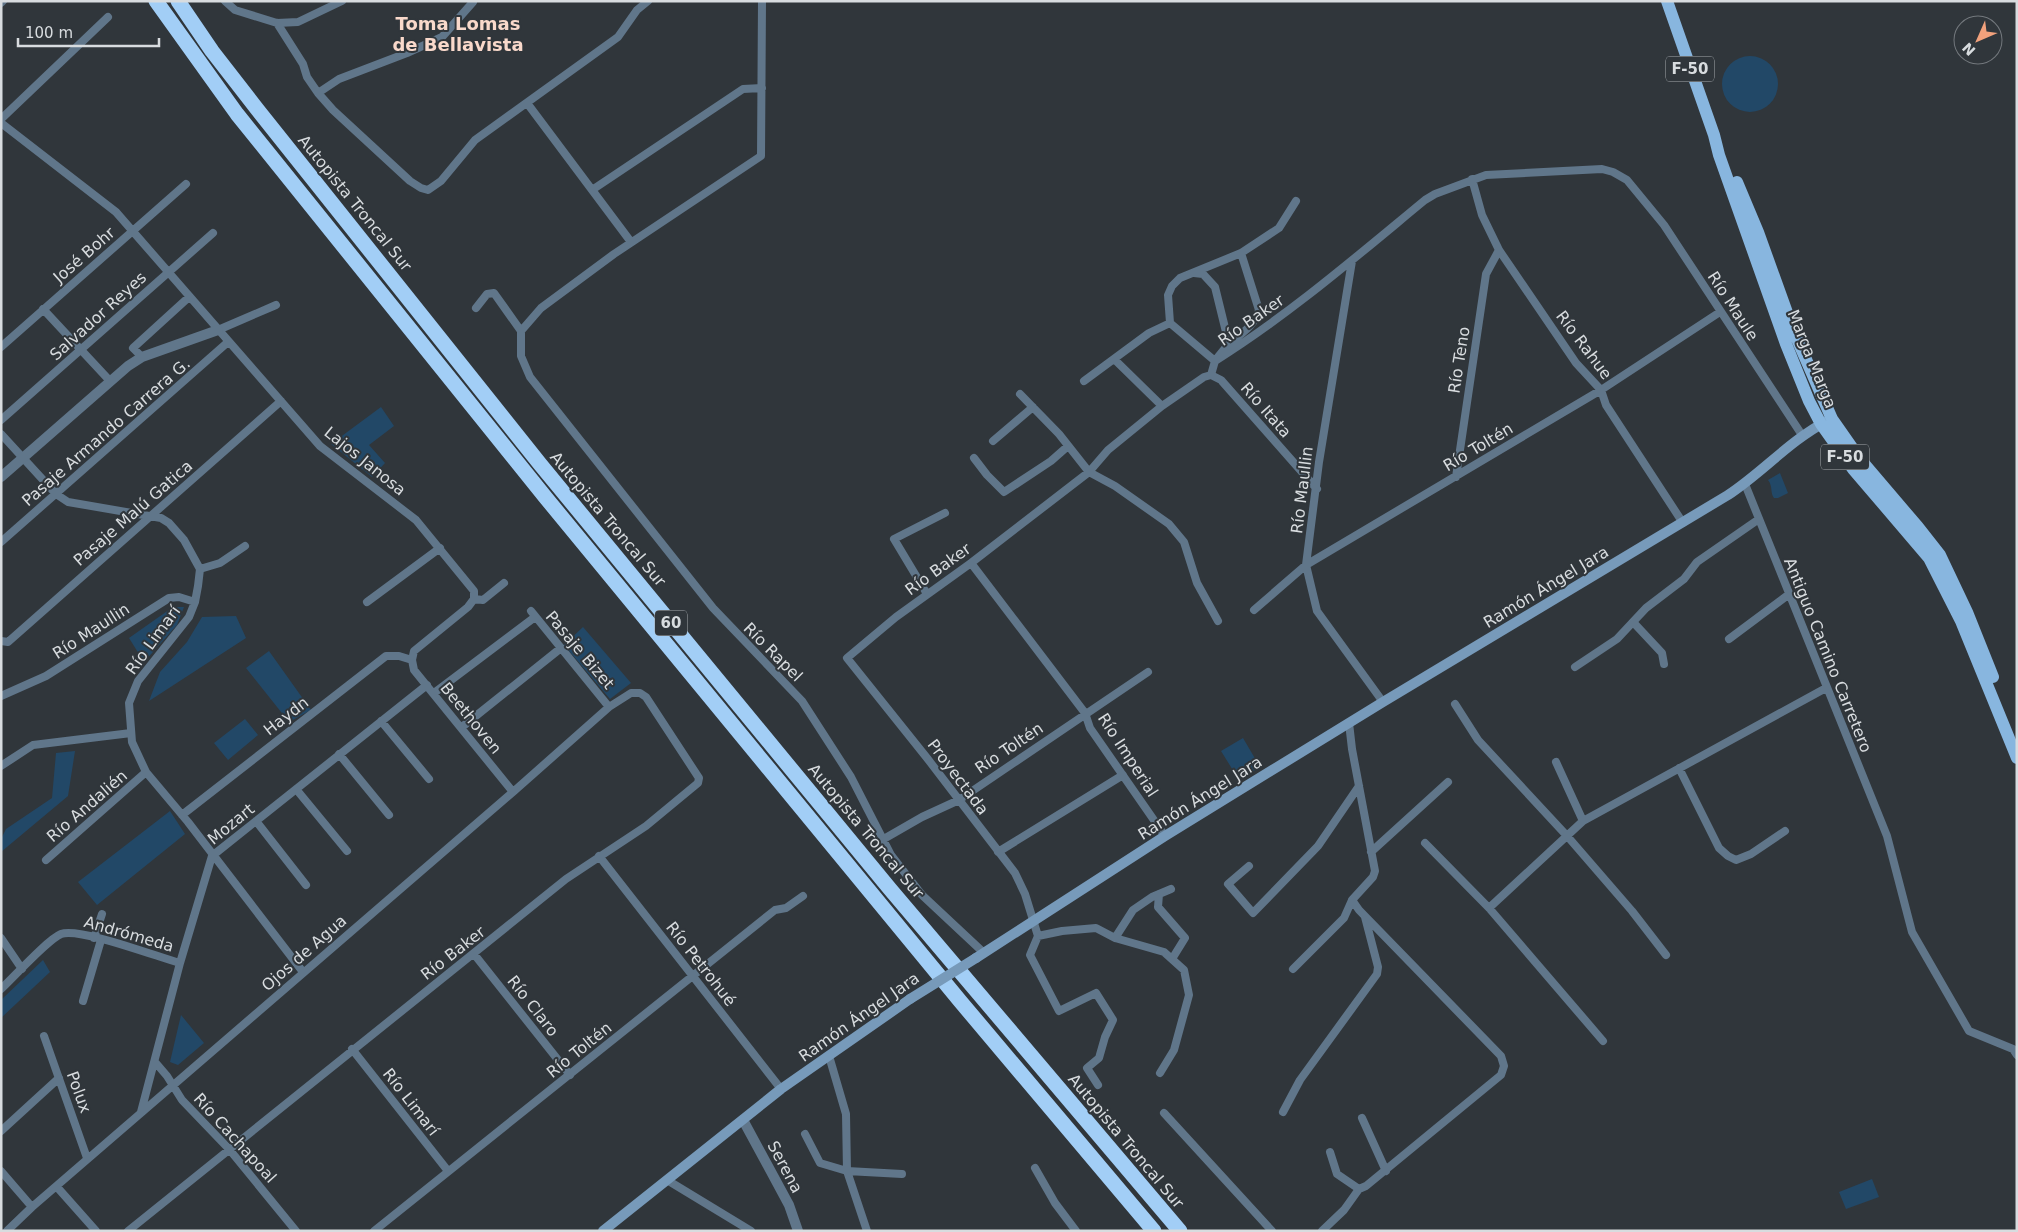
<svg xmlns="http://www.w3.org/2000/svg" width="2018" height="1232" font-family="'DejaVu Sans',sans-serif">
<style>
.green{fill:#224867}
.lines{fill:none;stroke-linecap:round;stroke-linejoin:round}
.minor{stroke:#60768a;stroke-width:8}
.tertiary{stroke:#60768a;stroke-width:10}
.secondary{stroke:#779aba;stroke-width:10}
.primary{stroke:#88b6df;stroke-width:12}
.motorway{stroke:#a2cef6;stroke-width:15}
.secondary-bridge{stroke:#779aba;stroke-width:10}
.labels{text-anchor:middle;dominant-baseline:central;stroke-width:4;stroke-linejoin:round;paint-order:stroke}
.shield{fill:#30363b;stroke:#a6aaae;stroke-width:1}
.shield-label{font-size:15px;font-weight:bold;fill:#d8dcdf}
.street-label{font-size:16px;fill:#d8dcdf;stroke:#30363b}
.neighbourhood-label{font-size:18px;font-weight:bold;fill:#f9d9cb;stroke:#30363b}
</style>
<rect width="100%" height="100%" fill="#30363b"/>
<path class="green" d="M1722 84a28 28 0 1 1 56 0a28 28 0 1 1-56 0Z
M381,407L394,426L369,445L385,463L372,477L331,444Z
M1780,473L1788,493L1778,498H1774C1770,493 1773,486 1768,480Z
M173,607H184L177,625L144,662L129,638Z
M236,616L246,638L149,701L160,672L187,642L202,617Z
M583,627L631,683L610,699L564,645Z
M269,651L311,710L289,722L246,668Z
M245,719L258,735L228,760L214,743Z
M1243,738L1260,767L1239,780L1221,751Z
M75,751L68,796L1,852V839L6,829L52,798L56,753Z
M170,811L185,834L97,905L78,882Z
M43,960L50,972L1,1018V1000Z
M181,1015L204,1043L178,1065L170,1062Z
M1872,1179L1879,1197L1846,1209L1839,1192Z"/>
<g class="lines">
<path class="minor" d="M225,1L235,10L277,23L298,22L342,1
M762,1L761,156L614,254L541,308L521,331V356L530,377L713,608L802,701L851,777L891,855L922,895L984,953
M1,3L3,1
M277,23L303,64L307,77L318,93L333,110L410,181L421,188L428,190L441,181L475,140L618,37L637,10L648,1
M318,93L339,79L407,53L442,37L473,2
M527,103L631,242
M1,119L108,17
M1,123L116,212L320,446L416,520L474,591V599L468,607L414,651L412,660L414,670L513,792
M1472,179L1482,215L1499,250L1576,363L1601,390L1606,405L1683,523
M592,190L743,89L762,88
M1241,253L1259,310C1255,326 1240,334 1228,345C1223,350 1219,356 1215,361L1170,323L1168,295L1172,286L1180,278L1241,253L1279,228L1296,201
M1352,261L1319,462L1306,565L1317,611L1383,702
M1194,273L1203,274L1215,287L1229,344
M476,308L487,294L494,293L521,331
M43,309L110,381
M218,330L276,305
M1,347L186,184
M142,357L133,348L189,297
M1114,359L1162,406
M1211,375L1221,380L1317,489
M1084,381L1149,333L1170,323
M1020,394L1059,434L1089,472L1115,486L1169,524L1184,542L1197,583L1218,621
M1,420L213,233
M1,434L56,494L68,502L161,518L169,523L184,540L200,569L198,586L195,602L189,617L138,681L129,703L132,742L146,772L188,822L303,972
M993,441L1033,407
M974,458L987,475L1004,492L1051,461L1068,446
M1456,477L1486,274L1499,250
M1745,484L1887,836L1912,932L1969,1031L2013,1049L2017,1055
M1,542L228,342
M971,563L1085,713L1090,728L1165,836
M200,569L220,563L245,546
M927,594L894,539L945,513
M474,599L483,600L504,583
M367,602L440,548
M1254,610L1306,565L1601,390L1720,312
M531,611L609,707
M1633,622L1662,653L1664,664
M1729,639L1788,595
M1,641L8,642L281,401
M1575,667L1617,639L1646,608L1684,579L1697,562L1759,519
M434,693L535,617
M1,696L46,676L169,598L179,597L195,602
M1455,704L1478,740L1568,837L1632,911L1666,955
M381,721L429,779
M462,727L561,648
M339,754L389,815
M1556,762L1583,821
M1,766L33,745L131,733
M1679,768L1719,848L1728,856L1736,860L1751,854L1785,831
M296,789L347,851
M182,815L386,656H399L412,660
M256,821L306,885
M882,840L922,817L959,800L1148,672
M1425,843L1489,908L1603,1041
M998,852L1123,775
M1371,852L1448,782
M599,856L781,1089
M46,860L146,772
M1249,866L1228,884L1253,913L1318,846L1359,786
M1159,894L1158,907L1185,938L1172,959
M1489,908L1583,821L1826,688
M1038,936L1030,955L1059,1011L1096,993L1113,1020L1105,1037L1099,1058L1087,1068L1098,1085
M1,938L22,969
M94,938L102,914
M1115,938L1133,910L1152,897L1171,889
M474,954L570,1075
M1293,969L1344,918L1352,900
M1,989C14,977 47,940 61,934C79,927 158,957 180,963
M83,1001L101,940
M44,1036L87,1158
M352,1049L448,1171
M829,1056L846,1114L847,1171L867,1231
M155,1062L167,1076L182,1100L229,1149L296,1231
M1160,1073L1174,1050L1189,995L1184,970L1164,952L1115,938L1096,928L1062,931L1038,936L1025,894L1015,873L927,758L847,658L896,617L971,563L1089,472L1108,450L1162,406L1204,377L1211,375L1215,361C1290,314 1357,256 1425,200L1435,194L1486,175L1602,169L1613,172L1627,180L1664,225L1802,435
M141,1112L180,963L212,856L427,685
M1283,1112L1300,1080L1377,974L1378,967L1365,917
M1164,1113L1272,1231
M1362,1118L1386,1171
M1,1131L59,1078
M805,1134L820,1163L847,1171L902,1174
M1330,1152L1337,1174L1359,1189L1366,1186L1501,1075L1504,1066L1501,1056L1359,910L1352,900L1373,877L1375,871L1352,749L1349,723
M1035,1168L1055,1203L1076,1231
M1,1171L32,1207
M667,1180L751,1231
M57,1187L96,1231
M7,1231L32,1207L513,792L609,707L631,693H640L646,697L699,778L698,783L646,826L566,879L128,1231
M374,1231L775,910L786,908L803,896
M1322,1231L1344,1210L1359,1189"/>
<path class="tertiary" d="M1,477L128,366L142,357L218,330
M743,1120L789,1205L798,1231"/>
<path class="secondary" d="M976,958L1165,836L1383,702L1728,495C1763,472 1789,441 1827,421
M603,1231L781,1089L910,999"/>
<path class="primary" d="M1667,1L1714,135L1719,155L1786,344L1809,401L1821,424L1853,469L1929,558L1961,621L2017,758
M1737,182L1758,232L1794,332L1832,419L1860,459L1918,527L1940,555L1967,612L1993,677"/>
<path class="motorway" d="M156,1L237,114L546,498L960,1001L1154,1231
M178,1L212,51L257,109L540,464L890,889L1180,1231"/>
<path class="secondary-bridge" d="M910,999L976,958"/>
</g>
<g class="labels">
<g class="shield">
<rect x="1666" y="56.5" width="48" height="25" rx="4"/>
<rect x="1821" y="444.5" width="48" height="25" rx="4"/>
<rect x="655" y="610.5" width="32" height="25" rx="4"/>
</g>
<g class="shield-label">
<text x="1690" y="69">F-50</text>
<text x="1845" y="457">F-50</text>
<text x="671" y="623">60</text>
</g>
<g class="street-label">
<text transform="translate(355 203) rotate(51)">Autopista Troncal Sur</text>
<text transform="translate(84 255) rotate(-41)">José Bohr</text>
<text transform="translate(1733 306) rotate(57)">Río Maule</text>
<text transform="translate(98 316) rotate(-42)">Salvador Reyes</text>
<text transform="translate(1251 320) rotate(-35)">Río Baker</text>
<text transform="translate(1584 345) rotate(53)">Río Rahue</text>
<text transform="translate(1812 359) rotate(68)">Marga Marga</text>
<text transform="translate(1459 360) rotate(-81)">Río Teno</text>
<text transform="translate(1266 410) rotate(49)">Río Itata</text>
<text transform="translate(106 432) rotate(-41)">Pasaje Armando Carrera G.</text>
<text transform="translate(1478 447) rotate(-31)">Río Toltén</text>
<text transform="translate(365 461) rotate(39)">Lajos Janosa</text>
<text transform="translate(1302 490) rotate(-83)">Río Maullin</text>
<text transform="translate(133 513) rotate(-41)">Pasaje Malú Gatica</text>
<text transform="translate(608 519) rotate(50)">Autopista Troncal Sur</text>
<text transform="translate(938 569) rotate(-36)">Río Baker</text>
<text transform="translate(1546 587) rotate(-31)">Ramón Ángel Jara</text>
<text transform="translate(91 631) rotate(-33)">Río Maullin</text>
<text transform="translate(153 640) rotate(-54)">Río Limarí</text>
<text transform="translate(580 650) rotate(50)">Pasaje Bizet</text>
<text transform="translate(773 652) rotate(45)">Río Rapel</text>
<text transform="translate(1828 655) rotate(68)">Antiguo Camino Carretero</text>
<text transform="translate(286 716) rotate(-38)">Haydn</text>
<text transform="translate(471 718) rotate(51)">Beethoven</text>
<text transform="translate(1009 748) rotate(-34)">Río Toltén</text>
<text transform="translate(1128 755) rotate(57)">Río Imperial</text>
<text transform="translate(958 777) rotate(53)">Proyectada</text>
<text transform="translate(1200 798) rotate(-32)">Ramón Ángel Jara</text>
<text transform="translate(87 806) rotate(-41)">Río Andalién</text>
<text transform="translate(231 824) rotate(-39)">Mozart</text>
<text transform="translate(866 831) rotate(50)">Autopista Troncal Sur</text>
<text transform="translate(129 934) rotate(16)">Andrómeda</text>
<text transform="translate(304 953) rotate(-41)">Ojos de Agua</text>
<text transform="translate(453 953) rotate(-38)">Río Baker</text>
<text transform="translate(701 964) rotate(52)">Río Petrohué</text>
<text transform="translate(533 1006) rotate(52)">Río Claro</text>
<text transform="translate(859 1017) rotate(-35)">Ramón Ángel Jara</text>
<text transform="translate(579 1050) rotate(-39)">Río Toltén</text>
<text transform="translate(79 1092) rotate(70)">Polux</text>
<text transform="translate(411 1102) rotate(52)">Río Limarí</text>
<text transform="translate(235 1138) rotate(48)">Río Cachapoal</text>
<text transform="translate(1126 1141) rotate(50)">Autopista Troncal Sur</text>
<text transform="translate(785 1167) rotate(62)">Serena</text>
</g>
<g class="neighbourhood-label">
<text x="458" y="23">Toma Lomas<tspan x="458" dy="21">de Bellavista</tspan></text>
</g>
</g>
<rect width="2018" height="1232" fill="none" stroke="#d8dcdf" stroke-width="5"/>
<g transform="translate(1978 40) rotate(225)"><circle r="24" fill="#30363b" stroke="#73787d"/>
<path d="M0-4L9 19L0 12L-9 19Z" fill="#f1a17c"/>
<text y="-8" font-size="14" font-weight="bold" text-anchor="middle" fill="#d8dcdf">N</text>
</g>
<path d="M18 38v8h141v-8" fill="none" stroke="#d8dcdf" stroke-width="2.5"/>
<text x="25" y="38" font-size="15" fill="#d8dcdf" stroke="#30363b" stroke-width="4" paint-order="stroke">100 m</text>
</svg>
